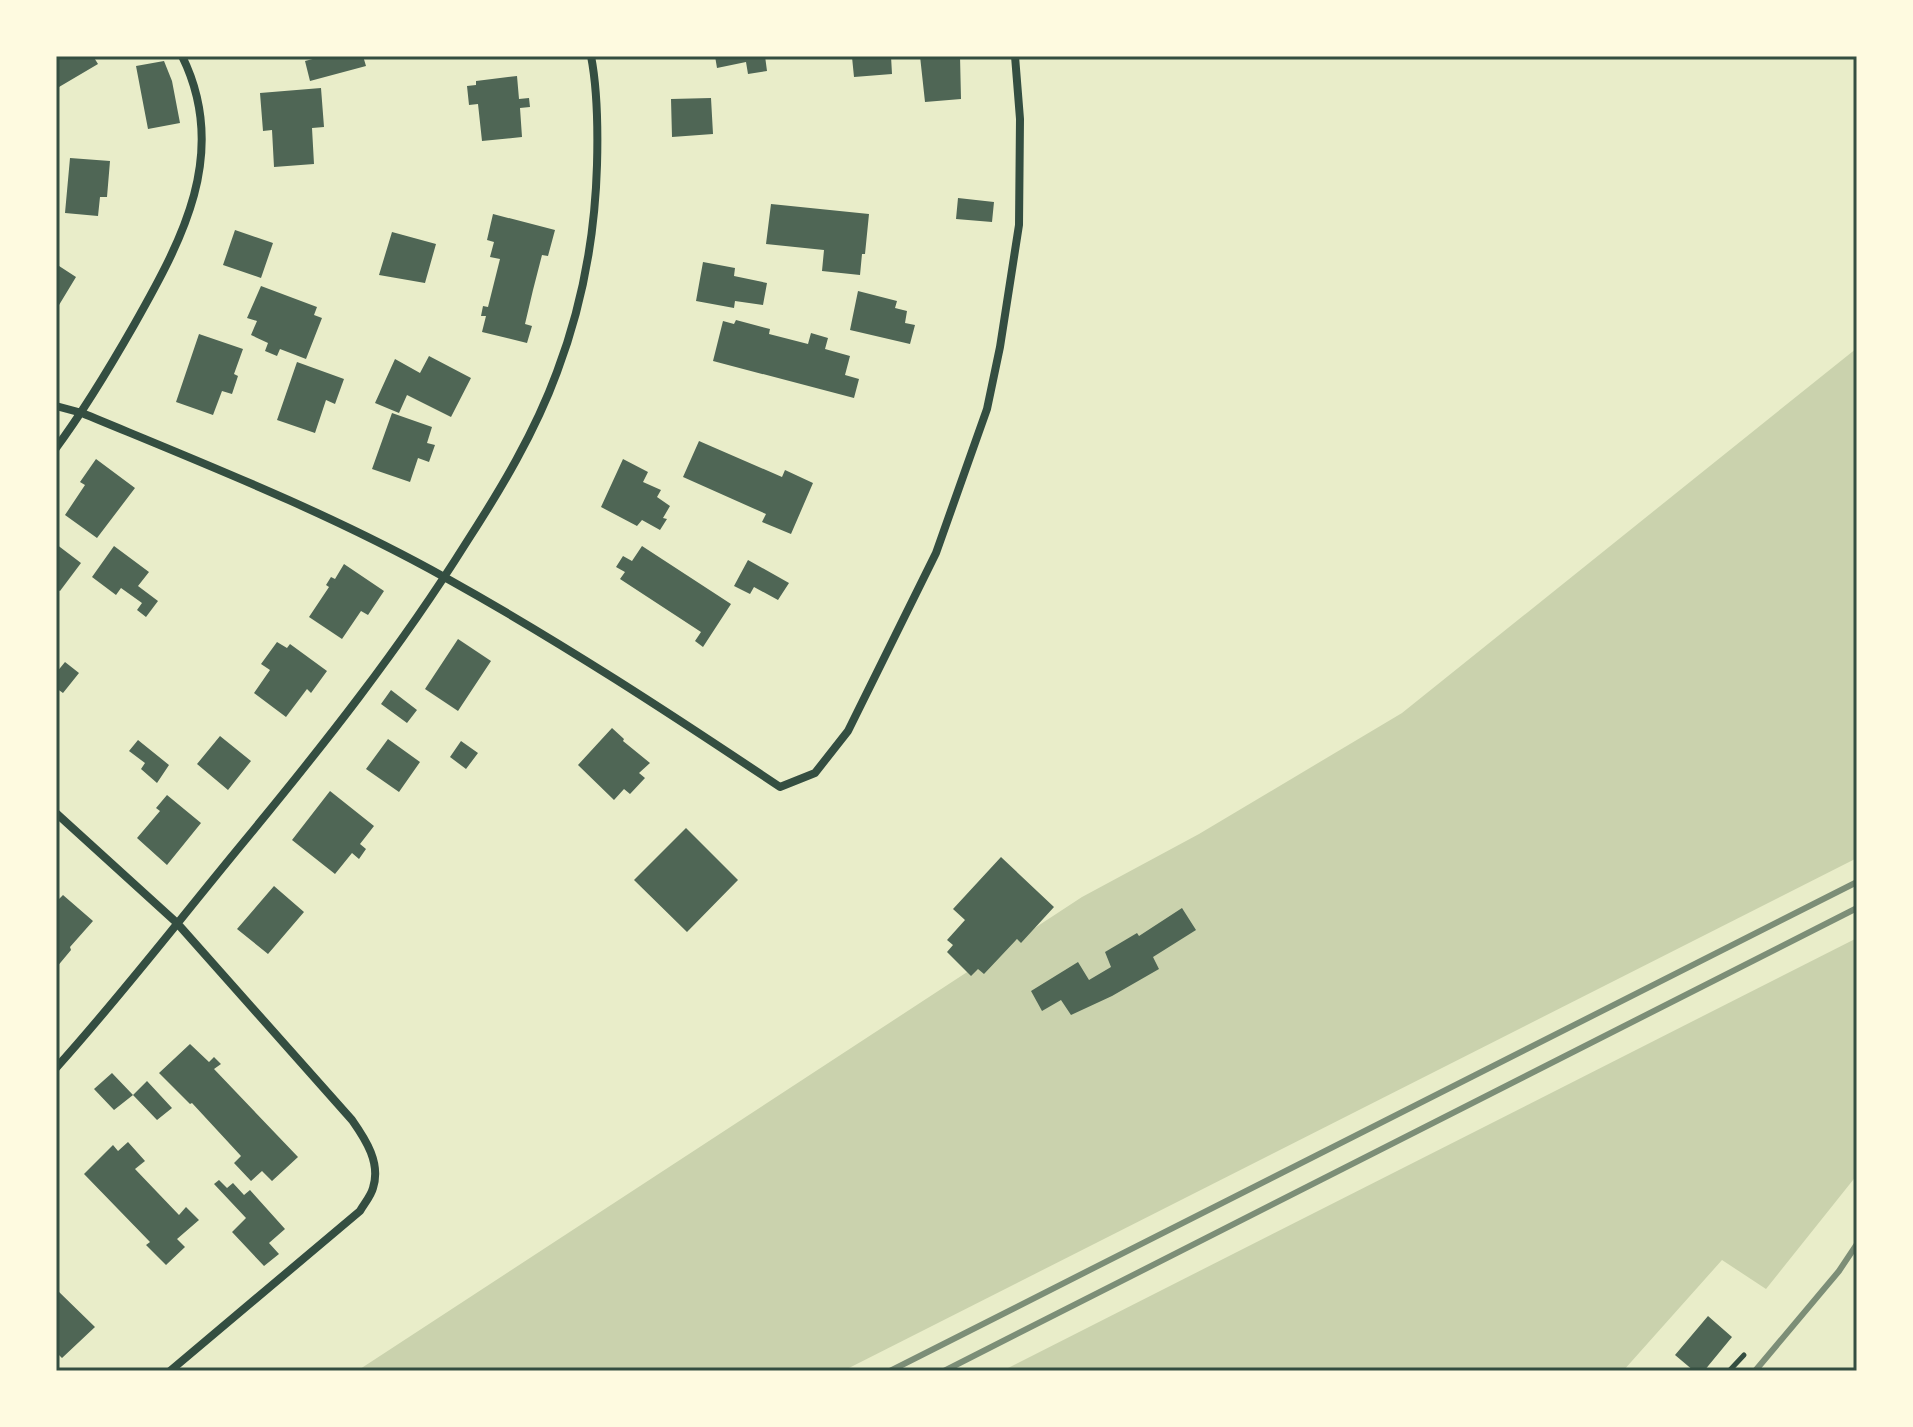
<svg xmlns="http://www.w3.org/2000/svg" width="1913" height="1427" font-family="'Golos Text',sans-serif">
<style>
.green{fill:#cad2ad}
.building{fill:#4f6655}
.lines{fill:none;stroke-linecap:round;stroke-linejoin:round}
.path{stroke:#344e41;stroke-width:5}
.minor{stroke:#344e41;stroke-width:8}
.rail{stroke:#7c8e77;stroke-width:6}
.neatline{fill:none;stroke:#344e41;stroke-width:3}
</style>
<rect width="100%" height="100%" fill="#e9edc9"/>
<path class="green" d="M1857,348V858L843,1371H357L1082,897L1199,834L1402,713Z
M1857,938V1175L1766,1289L1722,1260L1623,1371H1002Z"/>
<path class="building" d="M56,56H93L98,64L59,87L56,82Z
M324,56H363L366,66L310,81L305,61Z
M715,56H765L767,71L748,74L746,62L717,68Z
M891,56L892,74L854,77L852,57Z
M920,56H960L961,99L925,102Z
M164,61L172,81L180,123L148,129L136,66Z
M517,76L519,99L529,98L530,107L520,108L522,137L482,141L478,104L469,105L467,86L476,85V81Z
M321,88L324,127L312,128L314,164L274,167L272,130L263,131L260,93Z
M711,98L713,134L672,137L671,99Z
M70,158L110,161L107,197H100L98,216L65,213Z
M958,198L994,202L992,222L956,219Z
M771,204L869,214L865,254H862L860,275L822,271L824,250L766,244Z
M493,214L555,230L548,256L542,255L533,290L525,324L532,326L527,343L482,332L486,316H481L483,306L488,307L500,259L490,257L494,242L487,240Z
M235,230L273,243L261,278L223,265Z
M392,232L436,244L425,283L379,275Z
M703,262L735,268L734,276L767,283L763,305L735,301L734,308L696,301Z
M56,264L76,277L56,310Z
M261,286L317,307L314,315L322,318L306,359L280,349L277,356L265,351L268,343L251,335L257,321L247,318Z
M858,291L897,301L895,308L907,311L905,323L915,325L910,344L850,330Z
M736,320L770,329L769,334L808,344L811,333L828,338L825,349L850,356L845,375L859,379L854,398L713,361L723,321L734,324Z
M199,334L243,349L234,374L238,376L232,394L222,391L213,415L176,402Z
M429,356L471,378L451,417L407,395L399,413L375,403L395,359L420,373Z
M297,362L344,379L335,404L326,400L315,433L277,420Z
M392,413L432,427L427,443L435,445L429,462L418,458L410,482L372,469Z
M699,441L782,477L785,470L813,483L791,534L762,522L766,514L683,477Z
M96,459L135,488L97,538L65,515L85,485L80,482Z
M623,459L648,472L643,482L661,490L657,497L670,506L663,518L667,519L660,530L642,520L637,526L601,507Z
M56,544L81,563L60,591L58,590L56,592Z
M114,546L149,572L138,586L158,601L146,617L137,610L142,603L121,588L116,595L92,577Z
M642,546L731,604L703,647L695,641L701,632L620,579L625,572L616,567L623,556L632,561Z
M748,560L789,583L778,600L754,587L750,594L734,586Z
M344,564L384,591L368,615L361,611L342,639L309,617L329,587L326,585L331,577L335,579Z
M458,639L491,661L458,711L425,689Z
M277,642L287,648L290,644L327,671L311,693L307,689L286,717L254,693L270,670L261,664Z
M65,662L79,673L63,693L56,688V673Z
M391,690L417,710L407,723L381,704Z
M612,728L624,739L623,741L650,763L639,773L645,778L630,794L624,789L614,800L578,765Z
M220,736L251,761L228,790L197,764Z
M388,739L420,762L399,792L366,769Z
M138,740L169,765L157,783L141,769L145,763L129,751Z
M461,741L478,753L466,769L450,757Z
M330,791L374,826L360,844L366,849L359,859L352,853L335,874L292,840Z
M167,795L201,823L167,865L137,838L160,811L156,808Z
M686,828L738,880L687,932L634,880Z
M1001,857L1054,907L1021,943L1017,939L984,974L978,969L971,976L947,952L953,945L947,940L965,920L953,909Z
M274,886L304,912L268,954L237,929Z
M63,895L93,921L70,947L71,950L56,968V902Z
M1182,908L1196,930L1153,957L1159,969L1112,996L1071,1015L1061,1000L1042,1011L1031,991L1078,962L1089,980L1111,967L1105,952L1137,933L1139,936Z
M190,1044L209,1062L214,1057L221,1064L214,1069L298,1157L272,1181L262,1171L251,1181L234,1163L241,1156L192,1103L190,1104L159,1073Z
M112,1073L133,1095L147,1081L172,1108L157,1120L133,1095L114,1110L94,1089Z
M128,1142L145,1161L135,1169L179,1215L186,1207L199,1220L177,1239L185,1247L166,1265L146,1245L150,1242L84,1174L113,1145L118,1151Z
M219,1180L227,1188L233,1183L244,1195L250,1190L285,1229L269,1243L279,1254L264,1266L232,1232L246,1218L214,1184Z
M56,1289L95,1327L62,1358L56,1352Z
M1708,1316L1732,1337L1704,1371H1694L1675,1355Z"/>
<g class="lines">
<path class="path" d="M1729,1371L1744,1355"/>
<path class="minor" d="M56,406L82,413C205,464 330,513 446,578C561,642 671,714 780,787L815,773L848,731L936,553L987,409L1000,347L1019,225L1020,119L1015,56
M56,448C85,409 110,367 134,325C182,240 230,153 182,56
M56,813L177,923L352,1120C366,1140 381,1163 373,1188C371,1196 364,1204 360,1211L170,1371
M56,1068C121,996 180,919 242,844C322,747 399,650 466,543C501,489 535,432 557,372C582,306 595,235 597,165C598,129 598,92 591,56"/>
<path class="rail" d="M890,1371L1857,882
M944,1371L1857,908
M1755,1371L1839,1271L1857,1244"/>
</g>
<rect width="1913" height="1427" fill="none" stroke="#fefae0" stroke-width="116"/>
<rect x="58" y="58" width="1797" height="1311" class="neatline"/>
</svg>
